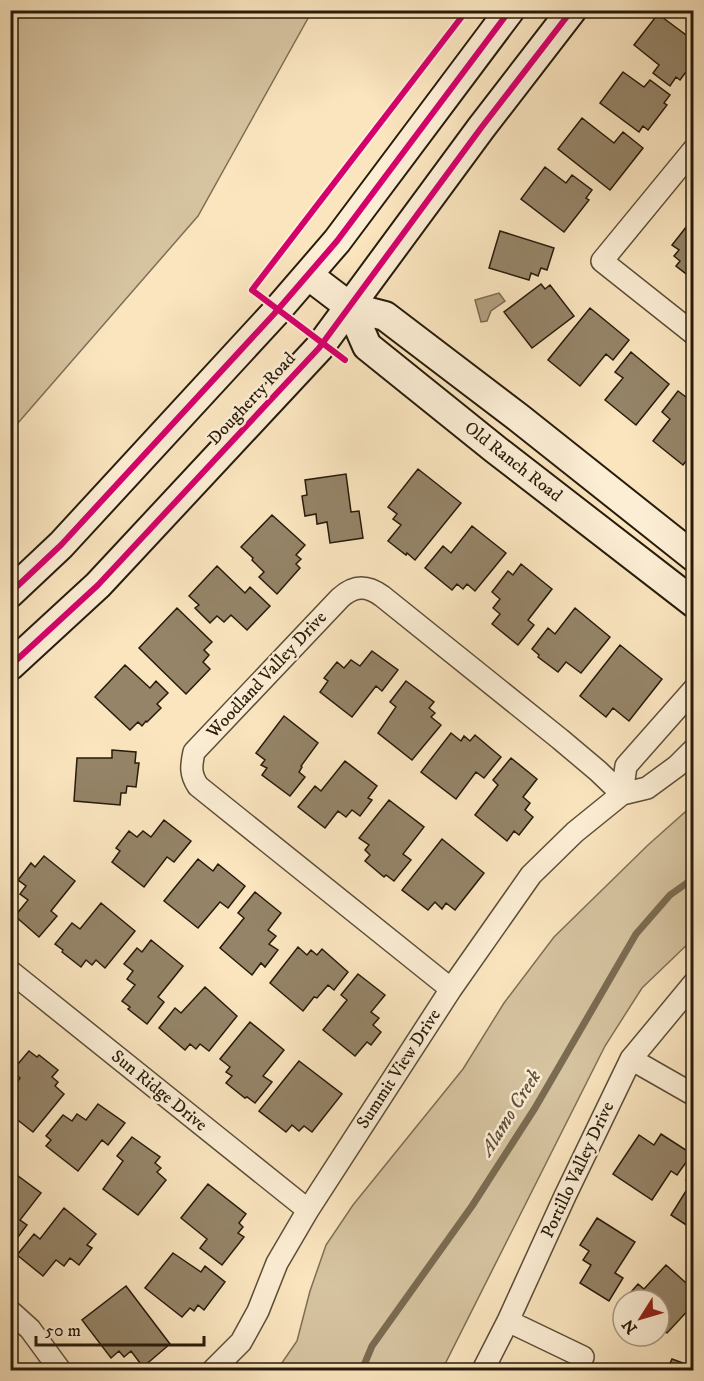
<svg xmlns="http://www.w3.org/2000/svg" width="704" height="1381" font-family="'IM FELL DW Pica',serif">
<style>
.green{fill:#d6c3a0;stroke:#7e6f55;stroke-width:1.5}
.water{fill:#b2a081;stroke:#7a6b51;stroke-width:1.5}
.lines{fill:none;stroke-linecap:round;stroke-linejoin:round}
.stream{stroke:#7a6b51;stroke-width:7}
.building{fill:#958468;stroke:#271b0a;stroke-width:1.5}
.street-casing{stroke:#5c4e37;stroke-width:24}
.secondary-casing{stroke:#271b0a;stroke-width:32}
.street{stroke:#fceed5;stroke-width:21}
.secondary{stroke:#fceed5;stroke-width:28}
.cycleway-casing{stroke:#fceed5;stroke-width:10}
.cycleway{stroke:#d6006c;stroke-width:6}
.labels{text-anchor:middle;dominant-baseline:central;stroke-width:5;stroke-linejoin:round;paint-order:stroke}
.street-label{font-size:18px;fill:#271b0a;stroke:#fceed5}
.water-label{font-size:20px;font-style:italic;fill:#5f503a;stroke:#fceed5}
</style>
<rect width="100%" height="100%" fill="#fae5bf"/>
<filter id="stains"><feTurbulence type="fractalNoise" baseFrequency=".00333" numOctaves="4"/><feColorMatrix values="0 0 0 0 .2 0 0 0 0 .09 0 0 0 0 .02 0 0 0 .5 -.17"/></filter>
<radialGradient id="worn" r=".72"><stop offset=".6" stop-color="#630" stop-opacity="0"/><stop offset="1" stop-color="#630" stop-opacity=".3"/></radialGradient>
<path class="green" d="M11,10L312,11L198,216L11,431Z
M693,805V939L642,988L605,1046L442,1370H277L297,1341L310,1291L326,1245L353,1205L463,1069L504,1003L554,937L648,845Z"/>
<path class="water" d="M499,293L505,301L491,311L487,321L481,322L475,300Z"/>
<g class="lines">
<path class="stream" d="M362,1370L372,1346L472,1206L535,1108L636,934L670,895L694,878"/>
</g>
<path class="building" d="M658,14L694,41L689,48L693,52L690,57L694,61L680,80L676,77L670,86L653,73L659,65L634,45Z
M623,72L644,87L650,80L670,95L664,103L667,105L648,130L643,126L639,132L600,103Z
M582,118L614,143L623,132L643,148L610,190L558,149Z
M545,167L566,183L572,175L592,190L586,198L589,200L564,232L521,199Z
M694,217V280L676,266L680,261L674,256L679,250L672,245Z
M500,231L554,248L547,270L541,268L538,276L531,273L529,280L489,268Z
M541,284L545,289L550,285L574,316L532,348L504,312Z
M590,308L629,340L613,360L606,354L580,386L548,360Z
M631,352L669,384L636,425L605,400L623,378L615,372Z
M678,391L694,403V451L683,465L653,441L670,419L662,412Z
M418,469L461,503L415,560L407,553L406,555L388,541L401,525L393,519L397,514L388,507Z
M346,474L351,512L359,511L363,538L330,543L327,522L317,524L316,514L305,516L302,496L307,495L305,480Z
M272,515L305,545L296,555L301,559L296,564L300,568L277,594L259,577L264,572L252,560L253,558L241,547Z
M472,526L506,553L475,591L467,584L463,589L457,584L452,590L425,568L443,546L451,553Z
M521,564L552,589L528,620L534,625L518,645L492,624L500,614L493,608L500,599L492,592L508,571L513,575Z
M217,566L245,593L250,587L270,606L247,630L231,615L224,622L217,616L210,623L195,608L199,605L189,596Z
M177,608L212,642L204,650L209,655L203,662L210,669L186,694L139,648Z
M575,608L610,637L581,673L566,662L558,672L538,657L539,655L532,649L548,628L555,634Z
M620,645L662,679L629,721L613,708L606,717L580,696Z
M372,651L398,670L382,691L376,686L352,717L320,692L328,681L324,678L337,662L344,668L351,660L360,666Z
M125,665L150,688L156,681L168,693L157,704L161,708L147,722L146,721L142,726L138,722L130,730L95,697Z
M406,681L434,702L429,708L435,713L431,717L441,725L412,760L378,733L396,707L390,702Z
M284,716L318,743L301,766L302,767L299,772L305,777L290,796L262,775L267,768L261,765L265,760L256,753Z
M451,733L461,741L464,736L470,741L475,735L501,757L484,778L476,772L456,799L421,772Z
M112,750L136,752L135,763H139L136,787L127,786L126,793H121L120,805L74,801L77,758H112Z
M511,758L537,779L523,797L530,803L525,810L533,817L519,835L514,831L507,841L475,815L498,785L493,780Z
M345,761L377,786L368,798L372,800L360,816L352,810L346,817L338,811L325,828L298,807L315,786L321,791Z
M389,800L424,827L403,854L411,860L394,881L386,875L384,877L365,861L370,855L365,850L369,845L359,838Z
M164,820L191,841L174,862L167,857L144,887L112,862L120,851L116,848L129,831L137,837L143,831L151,837Z
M442,839L484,873L455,910L446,903L442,909L435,902L428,910L402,890Z
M44,856L75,881L51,911L57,916L39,937L15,916L28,900L20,894L26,886L18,880L31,863L35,867Z
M198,859L213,871L218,864L245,886L228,908L220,902L198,928L164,901Z
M255,892L281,913L268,930L276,936L269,944L278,950L265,967L261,963L252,975L220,948L244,918L238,913Z
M101,903L135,931L105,968L96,960L92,965L86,960L81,967L62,952L63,950L55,944L72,923L80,929Z
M151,940L183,966L158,997L164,1002L147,1024L128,1009L130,1007L122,1001L135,985L127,979L133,971L124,964L137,948L142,952Z
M298,947L307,955L311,950L317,955L322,949L348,972L334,990L328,985L317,998L314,997L303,1011L270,983Z
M358,974L385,995L371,1012L379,1018L373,1025L381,1032L371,1045L367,1042L355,1056L323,1030L347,1000L341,995Z
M205,987L237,1016L209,1051L200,1044L196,1049L190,1044L185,1050L159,1028L175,1008L181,1013Z
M250,1022L284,1050L263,1076L272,1082L255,1103L247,1097L245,1098L226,1083L232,1076L226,1072L230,1067L220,1059Z
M29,1051L37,1057L39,1055L58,1070L52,1077L58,1082L55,1086L64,1094L33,1132L10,1114V1091L20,1078L12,1071Z
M299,1061L342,1094L312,1132L304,1126L299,1131L292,1125L286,1132L259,1111Z
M98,1104L125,1123L108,1145L102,1140L78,1171L46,1146L51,1140L46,1136L63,1115L72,1121L77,1114L86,1120Z
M661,1134L692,1154L677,1175L671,1171L652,1200L613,1174L639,1135L654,1145Z
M132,1137L160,1157L155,1163L161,1168L157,1172L166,1180L138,1215L103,1189L123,1161L117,1156Z
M694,1169V1230L671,1215L691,1183L686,1180Z
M10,1170L41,1193L20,1220L27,1225L12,1245Z
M208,1184L246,1214L239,1223L243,1227L238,1233L244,1237L222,1265L200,1248L207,1239L181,1218Z
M64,1208L96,1234L87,1245L92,1248L79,1265L70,1258L64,1266L56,1260L43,1276L17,1255L34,1234L40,1239Z
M597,1218L635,1242L615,1273L623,1278L609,1301L580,1283L591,1265L583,1260L589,1251L580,1245Z
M173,1253L201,1272L205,1266L225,1282L204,1310L198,1305L194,1311L190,1308L182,1317L145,1288Z
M666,1265L694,1290V1304L667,1333L659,1325V1300H624L638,1284L644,1289Z
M126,1286L170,1344L143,1367L131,1351L124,1357L119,1351L111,1358L82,1320Z
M672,1359L694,1367V1370H667Z"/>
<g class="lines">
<g class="street-casing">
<path id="street" d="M694,149L602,261L694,334
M622,794L626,766L694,689
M10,971L308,1210
M451,989L198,786C190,774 191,766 194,752L340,598C354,585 367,585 382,596L560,739L598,771L622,794
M631,1059L694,1095
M10,1311L30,1329L60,1370
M508,1321L583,1357
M213,1370L241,1342L258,1311L277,1263L308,1210L451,989L531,875L575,832L622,794L647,788L677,766L694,749
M483,1370L508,1321L565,1196L631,1059L694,983"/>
</g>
<g class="secondary-casing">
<path id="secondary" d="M308,275L350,307L385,316L519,418L694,557
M350,307L367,346L495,449L694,603
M10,593L61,545L274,314L337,241L510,10
M10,666L98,585L319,348L481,128L572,10"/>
</g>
<use href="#street" class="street"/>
<use href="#secondary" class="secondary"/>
<g class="cycleway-casing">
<path id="cycleway" d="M345,360L252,290L467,10
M10,593L61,545L274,314L337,241L510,10
M10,666L98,585L319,348L481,128L572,10"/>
</g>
<use href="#cycleway" class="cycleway"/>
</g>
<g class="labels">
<g class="street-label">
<text transform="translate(252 399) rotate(-47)">Dougherty Road</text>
<text transform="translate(513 462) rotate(38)">Old Ranch Road</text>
<text transform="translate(267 675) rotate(-47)">Woodland Valley Drive</text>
<text transform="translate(399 1069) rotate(-57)">Summit View Drive</text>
<text transform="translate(159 1091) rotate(39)">Sun Ridge Drive</text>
<text transform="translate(578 1170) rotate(-65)">Portillo Valley Drive</text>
</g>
<g class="water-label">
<text transform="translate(511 1113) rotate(-58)">Alamo Creek</text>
</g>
</g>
<rect width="704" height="1381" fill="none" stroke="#fae5bf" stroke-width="36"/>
<rect x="12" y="12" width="680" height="1357" fill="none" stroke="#271b0a" stroke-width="3"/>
<rect x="18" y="18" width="668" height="1345" fill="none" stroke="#271b0a" stroke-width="1.5"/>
<g transform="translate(641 1318) rotate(233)"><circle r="28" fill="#fceed5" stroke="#a79a84" stroke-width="1.5"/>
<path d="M0-4.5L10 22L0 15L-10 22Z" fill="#8f2418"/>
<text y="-9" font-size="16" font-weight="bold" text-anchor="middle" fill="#271b0a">N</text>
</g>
<path d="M36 1336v9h168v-9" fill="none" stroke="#271b0a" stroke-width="3"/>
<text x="45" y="1336" font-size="18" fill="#271b0a" stroke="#fceed5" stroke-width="4.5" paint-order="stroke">50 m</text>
<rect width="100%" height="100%" filter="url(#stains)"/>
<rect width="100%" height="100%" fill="url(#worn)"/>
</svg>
